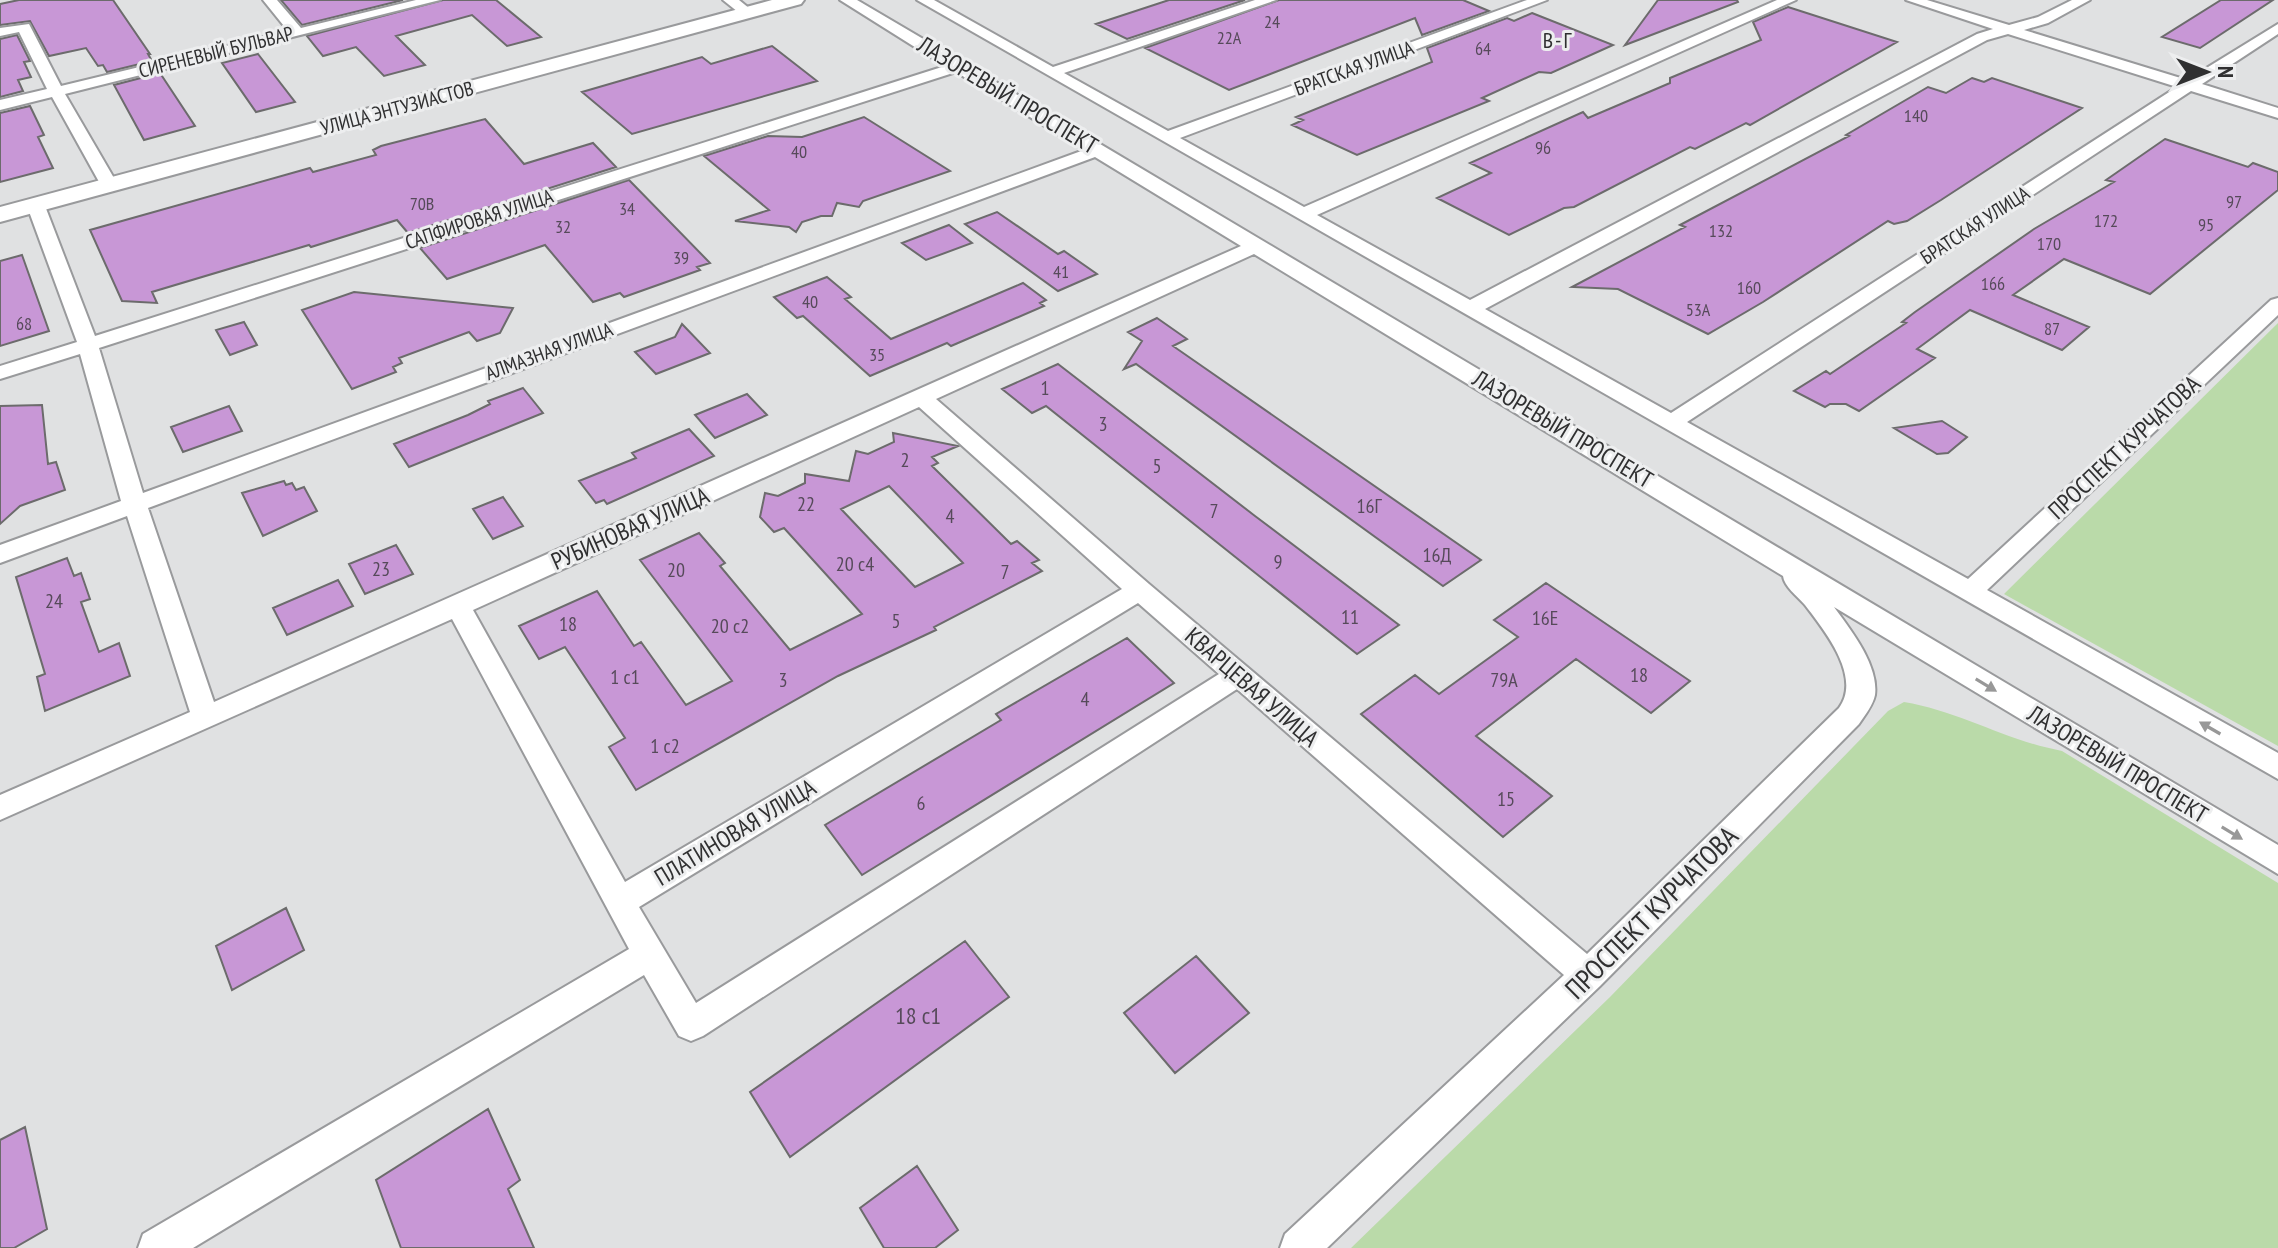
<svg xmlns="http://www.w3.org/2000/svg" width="2278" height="1248" font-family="'PT Sans Narrow',sans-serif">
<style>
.green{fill:#badaa9}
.building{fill:#c897d6;stroke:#6c6b6c;stroke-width:2;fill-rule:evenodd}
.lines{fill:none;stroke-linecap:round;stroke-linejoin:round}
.street-casing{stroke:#999a9c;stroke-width:4}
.secondary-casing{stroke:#999a9c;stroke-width:4}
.street{fill:#fff;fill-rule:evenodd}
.secondary{fill:#fff;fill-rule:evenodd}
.oneway{fill:#989898}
.labels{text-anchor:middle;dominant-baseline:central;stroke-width:6;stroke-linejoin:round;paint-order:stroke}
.far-number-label{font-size:18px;fill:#564a5a}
.far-street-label{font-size:20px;fill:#303031;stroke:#edeeef}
.number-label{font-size:20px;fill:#564a5a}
.far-neighbourhood-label{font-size:22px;letter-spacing:2px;fill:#303031;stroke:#edeeef}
.street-label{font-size:24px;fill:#303031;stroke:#edeeef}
.near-number-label{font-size:24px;fill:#564a5a}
.near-street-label{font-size:28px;fill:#303031;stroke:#edeeef}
</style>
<rect width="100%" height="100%" fill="#e0e1e2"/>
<path class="green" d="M2278,323V746L2004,594Z
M1904,702C1959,711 2007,741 2062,751L2278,883V1248H1351L1610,997L1888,711Z"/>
<path class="building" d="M19,0H113L150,54H148L152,61L107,72L103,65L98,66L86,48L49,56L30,21L0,25V4Z
M281,0H403L302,25Z
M443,0H496L541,37L507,46L472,15L396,36L425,65L384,76L356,47L323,56L307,36Z
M1169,0H1245L1127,39L1096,24Z
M1279,0H1463L1489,11L1422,35L1415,18L1229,90L1145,48Z
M1658,0H1737L1738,2L1625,45Z
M2221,0H2273L2200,48L2162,37Z
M1788,7L1897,42L1750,125L1746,123L1695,149L1690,147L1574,207L1564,208L1509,235L1437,198L1491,173L1470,163L1583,112L1588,118L1670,83V78L1761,40L1753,22Z
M1532,13L1613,45L1551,73L1539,72L1482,98L1489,101L1357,155L1292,125L1303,120L1296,117L1432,62L1427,48L1507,18L1514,21Z
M17,35L30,61L24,62L31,77L18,80L23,91L0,97V39Z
M772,46L817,81L632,134L582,92L702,57L711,64Z
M258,54L295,102L256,112L222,63Z
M160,73L195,126L144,140L114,85Z
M1972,78L1984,82L1992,78L2082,108L1941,200L1907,221L1894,224L1888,221L1763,302L1708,334L1618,289L1572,287L1685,227L1680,225L1849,136L1846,135L1928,87L1946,93Z
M30,106L44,135L38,137L53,168L0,182V113Z
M864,117L950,171L863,201L859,207L837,203L832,216H821L802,222L796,232L789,227L735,221L769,210L704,156L768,136L802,137Z
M485,119L524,164L593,143L616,167L408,233L397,220L311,247L309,245L152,292L157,303L122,301L90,230L310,168L313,172L376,155L373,150L381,146Z
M2165,139L2248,167L2253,163L2278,172V190L2150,294L2064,259L2013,295L2089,327L2062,350L1970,310L1917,349L1935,358L1859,411L1846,404H1830L1825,407L1794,391L1826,371L1830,374L1906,323L1902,322L1915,312L2034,229L2114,182L2106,180Z
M629,180L710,263L697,267L700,270L624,297L620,293L593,302L545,245L447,279L420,248Z
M997,212L1058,254L1064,251L1097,274L1058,291L965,224Z
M949,225L972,243L926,260L902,243Z
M22,255L49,331L0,346V261Z
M827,277L851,297L845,299L891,339L1023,283L1046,300L1040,303L1044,306L951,346L947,343L870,376L803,316L797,318L774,297Z
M354,292L513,308L500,333L477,341L469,332L399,358L402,363L393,367L396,372L352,389L302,310Z
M1157,318L1187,339L1173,346L1481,560L1443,586L1136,364L1124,369L1142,341L1128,332Z
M244,322L257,345L230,355L216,330Z
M682,324L710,353L656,374L635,352L675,337Z
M1058,364L1255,516L1399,625L1357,654L1046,406L1032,413L1002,389Z
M523,388L543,413L409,467L394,444L468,415L490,404L488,401Z
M747,394L767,415L715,438L695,415Z
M42,405L48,464L56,462L65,490L20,506L0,524V406Z
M229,406L242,431L183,452L171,427Z
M1942,421L1967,437L1948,453L1937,454L1894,428Z
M689,429L714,456L607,504L604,500L596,503L579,481L636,458L632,453Z
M893,433L958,446L932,457L938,463L932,466L1011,544L1017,541L1039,560L1032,563L1042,571L934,627L936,630L838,676L636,790L609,747L625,738L565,647L539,659L519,626L597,591L634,646L641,642L686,705L732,681L640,560L699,533L725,563L720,566L790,650L862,614L784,528L774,532L760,517L765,493L778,496L805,483V474L849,481L856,451L868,454L894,442ZM889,486L963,563L915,587L841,509Z
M284,481L286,485L292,483L296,490L304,487L317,511L263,536L242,493Z
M503,497L523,526L493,539L473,509Z
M396,545L413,574L365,594L349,564Z
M67,558L74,576L81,573L90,599L81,602L99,652L119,643L130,676L45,711L37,677L45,674L16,577Z
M338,580L353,606L287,635L273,608Z
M1546,583L1690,681L1651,713L1576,659L1476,736L1552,796L1503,837L1361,714L1415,675L1439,694L1518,637L1494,620Z
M1127,638L1174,683L862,875L825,825L1001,720L996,714Z
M286,908L304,950L232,990L216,946Z
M965,941L1009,997L790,1157L750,1092Z
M1196,956L1249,1013L1175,1073L1124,1013Z
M488,1109L520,1180L508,1189L534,1248H401L376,1180Z
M25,1127L47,1229L14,1248H0V1140Z
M917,1166L958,1230L935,1248H884L860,1208Z"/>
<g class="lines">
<g class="street-casing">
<path id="street" d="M263,0H277L301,28L416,0H440L65,94L118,185L115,189H103L52,97L0,110V100L47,89L19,32L0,36V28L29,24L61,86L288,31Z
M723,0H739L755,13L743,16Z
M840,0H857L964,63L2278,845V874L1834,607C1850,629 1879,665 1875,695C1873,705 1865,715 1859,724L1600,986L1327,1248H1280L1285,1234L1564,975L1237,689L703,1036L691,1041L679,1036L644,975L193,1248H138L143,1234L629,949L452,619L0,820V795L190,712L127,516L0,563V545L121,501L80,354L0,379V366L77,342L27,206L36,201L45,206L95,336L945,66ZM956,72L1084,150L143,493L99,348ZM1095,157L1241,246L214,702L148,508ZM1254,254L1783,576C1784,586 1797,596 1805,605C1825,631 1862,677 1839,708L1587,954L1149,584L936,399ZM919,407L1122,589L625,882L473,610ZM1138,603L1219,674L696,1003L639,907Z
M917,0H934L1053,67L1255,0H1276L1064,73L1168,131L1527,0H1547L1180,138L1304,207L1777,0H1796L1317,215L1470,300L1977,34L1993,29L1906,0H1927L2009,25L2038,17L2072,0H2090L2048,23L2024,30L2187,80L2278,24V34L2202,84L2278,108V118L2191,91L1687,422L1968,579L2271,300L2278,298V315L1987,590L2278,753V779ZM2008,34L2177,87L1671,413L1485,309L1987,40Z"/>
</g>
<g class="secondary-casing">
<path id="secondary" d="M772,0H804L801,4L0,222V207Z"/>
</g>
<use href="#street" class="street"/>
<use href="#secondary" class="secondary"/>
</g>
<defs><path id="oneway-solid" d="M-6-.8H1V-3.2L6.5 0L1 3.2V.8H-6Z" transform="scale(2)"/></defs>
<g class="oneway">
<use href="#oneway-solid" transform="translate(1986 685) rotate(31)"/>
<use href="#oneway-solid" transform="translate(2210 728) rotate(-150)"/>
<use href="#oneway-solid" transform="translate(2232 833) rotate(31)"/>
</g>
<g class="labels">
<g class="far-number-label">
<text x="1272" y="21">24</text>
<text x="1229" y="37">22А</text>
<text x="1483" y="48">64</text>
<text x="1916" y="115">140</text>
<text x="1543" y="147">96</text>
<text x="799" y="151">40</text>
<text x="2234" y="201">97</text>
<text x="422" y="203">70В</text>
<text x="627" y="208">34</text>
<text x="2106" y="220">172</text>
<text x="2206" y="224">95</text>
<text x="563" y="226">32</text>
<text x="1721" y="230">132</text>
<text x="2049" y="243">170</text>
<text x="681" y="257">39</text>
<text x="1061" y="271">41</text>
<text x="1993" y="283">166</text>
<text x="1749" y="287">160</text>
<text x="810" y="301">40</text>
<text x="1698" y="309">53А</text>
<text x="24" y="323">68</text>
<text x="2052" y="328">87</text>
<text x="877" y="354">35</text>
</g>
<g class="far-street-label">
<text transform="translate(216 52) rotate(-14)">СИРЕНЕВЫЙ БУЛЬВАР</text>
<text transform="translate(1354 68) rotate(-20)">БРАТСКАЯ УЛИЦА</text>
<text transform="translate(397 108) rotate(-15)">УЛИЦА ЭНТУЗИАСТОВ</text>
<text transform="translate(479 219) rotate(-18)">САПФИРОВАЯ УЛИЦА</text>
<text transform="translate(1975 225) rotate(-33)">БРАТСКАЯ УЛИЦА</text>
<text transform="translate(549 351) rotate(-20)">АЛМАЗНАЯ УЛИЦА</text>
</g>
<g class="number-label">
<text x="1045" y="388">1</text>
<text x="1103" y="424">3</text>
<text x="905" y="460">2</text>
<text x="1157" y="466">5</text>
<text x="806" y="504">22</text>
<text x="1369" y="506">16Г</text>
<text x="1214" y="511">7</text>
<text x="950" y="516">4</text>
<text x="1437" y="555">16Д</text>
<text x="1278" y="562">9</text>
<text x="855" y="564">20 с4</text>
<text x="381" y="569">23</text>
<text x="676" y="570">20</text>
<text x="1005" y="572">7</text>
<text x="54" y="601">24</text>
<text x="1350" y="617">11</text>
<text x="1545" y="618">16Е</text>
<text x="896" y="621">5</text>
<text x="568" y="624">18</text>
<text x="730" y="626">20 с2</text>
<text x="1639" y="675">18</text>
<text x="625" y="677">1 с1</text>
<text x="783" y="680">3</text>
<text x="1504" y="680">79А</text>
<text x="1085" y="699">4</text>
<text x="665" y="746">1 с2</text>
<text x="1506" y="799">15</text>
<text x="921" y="803">6</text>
</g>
<g class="far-neighbourhood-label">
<text x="1558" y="40">В-Г</text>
</g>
<g class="street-label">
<text transform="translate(1008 95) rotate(31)">ЛАЗОРЕВЫЙ ПРОСПЕКТ</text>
<text transform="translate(1563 429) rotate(31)">ЛАЗОРЕВЫЙ ПРОСПЕКТ</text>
<text transform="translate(2124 447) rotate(-43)">ПРОСПЕКТ КУРЧАТОВА</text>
<text transform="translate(630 528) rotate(-24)">РУБИНОВАЯ УЛИЦА</text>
<text transform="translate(1252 687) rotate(41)">КВАРЦЕВАЯ УЛИЦА</text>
<text transform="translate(2118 764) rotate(31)">ЛАЗОРЕВЫЙ ПРОСПЕКТ</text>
<text transform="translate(735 832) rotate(-31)">ПЛАТИНОВАЯ УЛИЦА</text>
</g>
<g class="near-number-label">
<text x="918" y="1015">18 с1</text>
</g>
<g class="near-street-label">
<text transform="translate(1651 912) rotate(-45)">ПРОСПЕКТ КУРЧАТОВА</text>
</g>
</g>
<g transform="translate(2206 72) rotate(90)" stroke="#edeeef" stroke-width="6" paint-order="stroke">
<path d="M0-6L14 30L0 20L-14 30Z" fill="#303031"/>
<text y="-12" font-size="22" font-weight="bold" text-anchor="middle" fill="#303031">N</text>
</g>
</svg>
